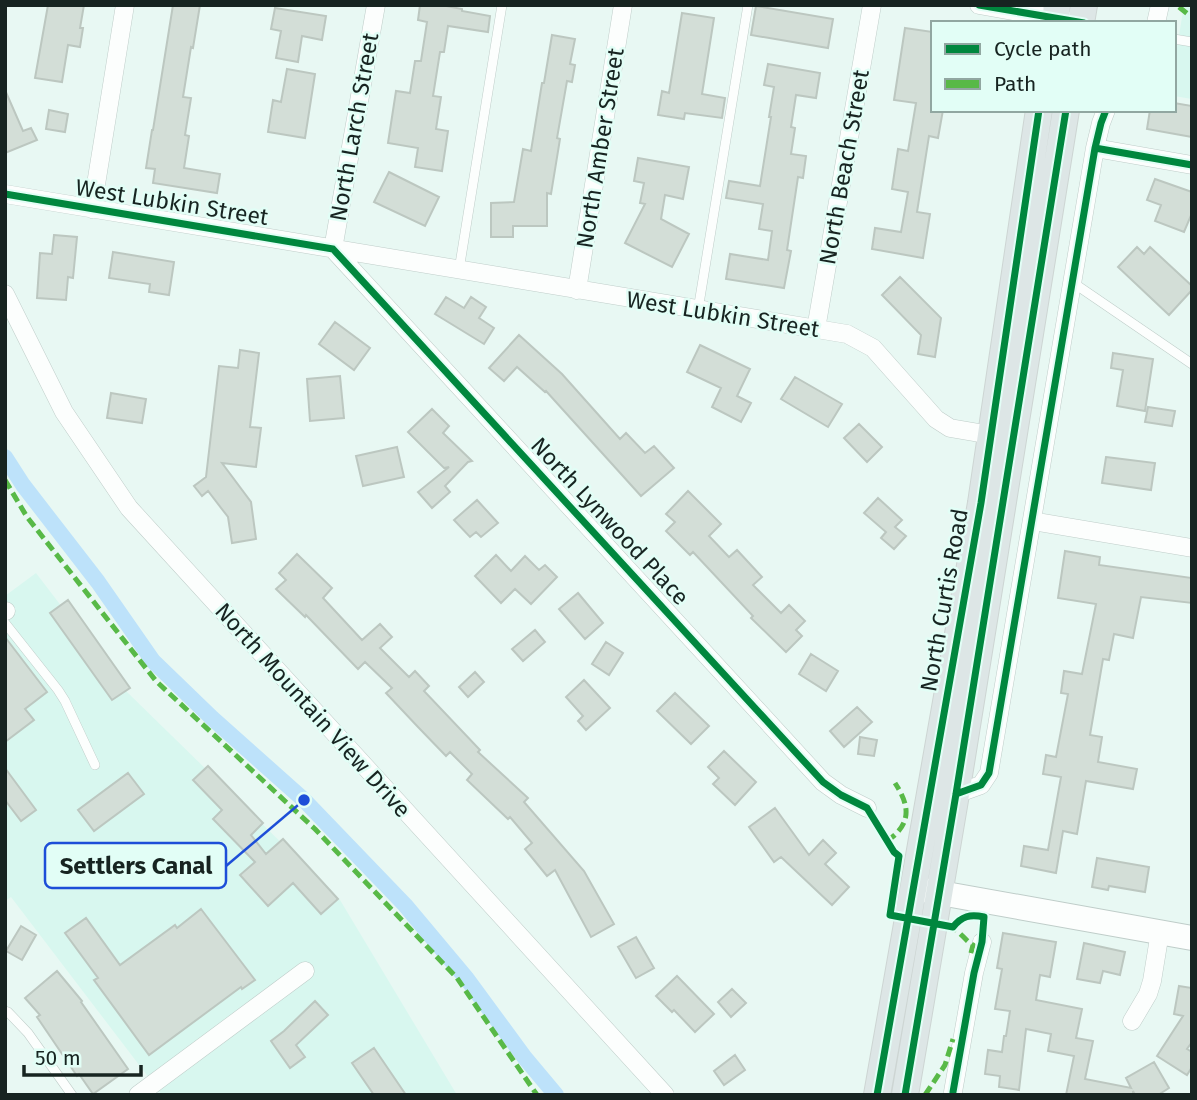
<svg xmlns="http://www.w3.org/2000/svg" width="1197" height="1100" font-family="'Fira Sans',sans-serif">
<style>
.built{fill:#d8f7ef}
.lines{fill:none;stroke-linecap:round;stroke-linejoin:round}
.canal{stroke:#bde2fa;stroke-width:16}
.building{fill:#d3ded7;stroke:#bcc7c0;stroke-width:2}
.lane-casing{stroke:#bfcdc9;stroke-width:10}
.street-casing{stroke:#bfcdc9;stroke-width:19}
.secondary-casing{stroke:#bfcdc9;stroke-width:26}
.primary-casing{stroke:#cdd5d3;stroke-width:28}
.lane{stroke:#fcfefd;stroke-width:9}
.street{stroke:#fcfefd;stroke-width:18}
.secondary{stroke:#fcfefd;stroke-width:24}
.primary{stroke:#dde6e6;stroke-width:26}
.quiet{stroke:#58b947;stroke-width:5;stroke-dasharray:10 5;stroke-linecap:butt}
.cycleway-casing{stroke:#e2fef6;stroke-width:11}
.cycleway{stroke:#00873e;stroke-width:7}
.labels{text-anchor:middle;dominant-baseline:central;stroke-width:5;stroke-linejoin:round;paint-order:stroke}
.street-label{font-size:23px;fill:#172421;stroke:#e2fef6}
.leader{fill:none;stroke:#1d4ed8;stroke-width:2.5}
.callout-dot{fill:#1d4ed8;stroke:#e2fef6;stroke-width:2.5}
.callout{fill:#e2fef6;stroke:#1d4ed8;stroke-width:2.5}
.callout-label{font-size:24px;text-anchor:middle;font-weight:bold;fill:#172421}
</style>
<rect width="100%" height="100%" fill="#e8f8f3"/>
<path class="built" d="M1184,5H1192V99L1174,96V66Z
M36,573L127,692L340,900L457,1095H162L11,897L5,901V596Z"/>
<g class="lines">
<path class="canal" d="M5,457L23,485L98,582L153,661L212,718L304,800L405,905L467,979L525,1058L556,1095"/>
</g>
<path class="building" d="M48,5H84L80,28H83L80,47L68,45L62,82L35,78Z
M173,5H200L193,48L191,47L183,97L191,98L185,135L189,136L184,168L220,174L217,193L153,183L155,169L146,168L152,130H153Z
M420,5H441L462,9V11L490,16L488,32L448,26L444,52H440L433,96L441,97L436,129L448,131L442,171L415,167L418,148L388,143L396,91L410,93L415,61H421L427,22L418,20Z
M756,6L833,19L828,48L751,35Z
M275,8L326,16L322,40L302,36L298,62L276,58L281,31L271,29Z
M682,13L714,18L702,94L725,98L722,118L685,113L684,119L658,115L662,91L669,93Z
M905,28L933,32V110H943L938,138L929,136L917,212L930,214L923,258L872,249L875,228L901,232L908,192L892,189L898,149L908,151L916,103L894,100Z
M552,35L575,39L570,64L575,65L572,82L567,81L557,138L560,139L551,194L547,193V226H513V237H491V203L514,202L523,149L531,151L542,83H544Z
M768,64L820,73L816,98L796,95L791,127L795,128L791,154L806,156L803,178L798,177L787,250L791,251L784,288L726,279L730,254L768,260L772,231L759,229L763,204L726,198L729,181L760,186L771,117H769L774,87L764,85Z
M287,69L315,74L305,138L268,132L273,100L281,102Z
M5,90L23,131L31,128L37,140L5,153Z
M1174,103L1192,106V137L1147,129L1150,110H1174Z
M49,110L68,114L65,132L46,129Z
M638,158L689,167L683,199L665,195L661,219L689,234L672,267L625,243L645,204L640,203L644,183L634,181Z
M389,172L439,197L425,226L374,202Z
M1155,179L1192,192V213L1184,232L1155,221L1161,205L1147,200Z
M54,235L77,237L73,278L68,277L66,300L37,298L40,253L52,254Z
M1137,247L1144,254L1150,247L1192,286V290L1169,315L1118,267Z
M113,252L174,262L169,295L149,292L150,284L109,278Z
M900,277L941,318L935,357L918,354L921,335L882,295Z
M446,297L464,308L471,297L486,307L479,318L494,328L484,344L435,314Z
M335,322L370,348L354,370L319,344Z
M519,335L562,374L620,439L626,433L645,453L654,446L674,468L641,496L546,391L545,392L517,367L504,381L489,368Z
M700,345L750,369L737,396L751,403L741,422L712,407L721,388L687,372Z
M240,350L259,353L250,427L261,428L256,467L222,463L251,502L256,539L232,543L228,517L208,491L202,496L194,486L206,477L219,366L238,368Z
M1113,353L1153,359L1145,411L1117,406L1123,370L1111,368Z
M340,376L344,418L310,421L307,379Z
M795,377L842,404L828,427L781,399Z
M111,393L146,399L142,423L107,418Z
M1148,407L1175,411L1172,426L1145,422Z
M432,409L449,426L443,433L472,461L468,462L445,486L450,492L432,508L418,492L449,467L444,468L408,432Z
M859,424L882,447L867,462L844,438Z
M397,447L404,477L363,486L356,456Z
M1106,457L1155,463L1151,490L1102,483Z
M688,491L721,524L709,536L729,557L737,550L762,577L753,585L781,613L789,605L805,621L796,630L802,636L786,652L751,618L753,616L693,552L690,555L666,531L675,522L666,514Z
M878,498L902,520L895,527L906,536L894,549L881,538L886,532L864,513Z
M477,500L498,523L481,537L476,532L470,537L454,520Z
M1065,551L1100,557L1099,565L1192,578V603L1141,597L1133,638L1114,634L1109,660L1103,659L1090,735L1102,737L1098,762L1137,769L1133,789L1086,781L1077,834L1063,831L1056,873L1021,866L1024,846L1048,850L1061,777L1043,774L1046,755L1056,757L1068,694L1061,693L1064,671L1082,674L1096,604L1058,598Z
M297,554L332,588L323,598L362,640L380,624L392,637L380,648L409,677L415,671L429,686L424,691L480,750L478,752L528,798L524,802L584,871L614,924L591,937L555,870L547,876L525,849L532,843L510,817L508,819L467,780L472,774L450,752L446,756L418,727L386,693L392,688L365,662L358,669L306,615L305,617L276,589L286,580L279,573Z
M496,555L511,571L525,556L539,570L545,565L557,577L531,604L515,589L501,603L475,576Z
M578,593L603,623L585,639L559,609Z
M68,600L130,688L112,700L50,613Z
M535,630L545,642L523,661L512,649Z
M5,637L47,692L25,709L34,720L5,742Z
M606,642L623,653L609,675L592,664Z
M811,654L838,671L826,691L799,674Z
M475,672L484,682L468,697L459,687Z
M584,680L610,708L586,730L578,721L583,716L566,697Z
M675,693L709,726L691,744L657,711Z
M857,707L872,722L844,747L830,731Z
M860,737L877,740L874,756L858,754Z
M724,751L756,782L735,805L713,784L719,778L708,767Z
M208,766L263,823L251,835L266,854L283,839L338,899L321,914L293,883L268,906L240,875L255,862L213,819L222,810L193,780Z
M5,768L36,810L21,821L5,800Z
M128,773L144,794L94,831L78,810Z
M775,808L809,855L823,840L836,853L825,864L849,887L832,905L781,857L774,862L749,827Z
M1097,858L1149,867L1145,892L1109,886L1108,890L1092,887Z
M201,909L255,980L242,989L241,987L149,1055L94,980L98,978L65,933L86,918L120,965L175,925L177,928Z
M21,926L36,935L22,960L6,951Z
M1003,933L1056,942L1050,977L1040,975L1036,1000L1082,1009L1076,1038L1093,1041L1085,1079L1131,1088L1126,1078L1154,1062L1169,1088L1158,1095H1135L1133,1091V1095H1066L1074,1056L1048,1051L1051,1034L1026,1029L1019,1090L999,1087L1000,1076L985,1074L988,1050L1002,1052L1004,1036H1006L1010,1011L995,1009L1002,969L997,968Z
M636,937L654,968L636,978L618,947Z
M1084,943L1125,952L1120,975L1103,971L1100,983L1077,979Z
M57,971L82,1001L81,1002L128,1069L93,1094L79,1074L77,1076L37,1017L40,1015L25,998Z
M677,976L714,1014L695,1032L674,1010L672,1012L656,996Z
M1179,986L1192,988V1042L1187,1049L1192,1052V1067L1187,1075L1157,1056L1183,1016L1174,1014Z
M732,989L746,1003L731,1017L718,1002Z
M315,1001L328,1015L296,1045L305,1057L290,1068L271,1041L284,1031Z
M374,1048L406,1095H374L352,1063Z
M735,1055L745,1070L724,1085L714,1071Z"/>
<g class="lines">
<g class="lane-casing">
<path id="lane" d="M1174,39L1192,42
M459,270L502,5
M1072,282L1192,364
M698,310L748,5
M5,623L58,690L65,701L95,765
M5,1011L8,1012L28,1033L72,1095"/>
</g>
<g class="street-casing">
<path id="street" d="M979,5L1065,20
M1156,23L1160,5
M1095,148L1192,165
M5,194L847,334L873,348L936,419L950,428L991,435
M92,209L125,5
M333,249L823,782L841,795L867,808
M333,249L376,5
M577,290L623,5
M5,294L64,412L129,508L665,1095
M816,329L872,5
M1032,521L1192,548
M5,611H6
M956,794L981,785L989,773L1095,148L1101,123L1106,110
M1132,1021L1148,994L1152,981L1160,932
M953,1092L974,973L982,942
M138,1095L305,971"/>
</g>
<g class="secondary-casing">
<path id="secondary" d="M918,889L1192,938"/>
</g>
<g class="primary-casing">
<path id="primary" d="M1055,23L1057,5
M1081,23L1084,5
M877,1095L981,503L1039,110
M905,1095L956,794L1066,110"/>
</g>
<use href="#lane" class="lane"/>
<use href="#street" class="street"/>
<use href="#secondary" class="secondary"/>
<use href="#primary" class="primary"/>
<path class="quiet" d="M1179,7L1189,15H1192
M5,480L27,517L156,681L315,829L457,978L537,1095
M887,841C912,824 910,806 895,783
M948,926C958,928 964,940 973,945L970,957
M925,1095L945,1065L953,1039"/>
<g class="cycleway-casing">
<path id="cycleway" d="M979,5L1084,23
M1095,148L1192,165
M5,194L333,249L823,782L841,795L867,808L894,852L899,856L890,915L953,927C962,916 970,914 984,917L982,942L974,973L953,1092
M956,794L981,785L989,773L1095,148L1101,123L1106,110
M877,1095L981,503L1039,110
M905,1095L956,794L1066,110"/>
</g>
<use href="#cycleway" class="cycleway"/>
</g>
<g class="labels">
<g class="street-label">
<text transform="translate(354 127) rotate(-80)">North Larch Street</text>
<text transform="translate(600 148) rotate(-81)">North Amber Street</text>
<text transform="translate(844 167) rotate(-80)">North Beach Street</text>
<text transform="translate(172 202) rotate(9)">West Lubkin Street</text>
<text transform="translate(723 314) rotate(9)">West Lubkin Street</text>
<text transform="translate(610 521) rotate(47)">North Lynwood Place</text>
<text transform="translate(944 600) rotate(-80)">North Curtis Road</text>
<text transform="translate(313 710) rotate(48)">North Mountain View Drive</text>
</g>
</g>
<path class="leader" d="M304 800L226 866"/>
<circle class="callout-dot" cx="304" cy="800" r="7"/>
<rect class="callout" x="45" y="843" width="181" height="45" rx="7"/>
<g class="callout-label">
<text x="136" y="874">Settlers Canal</text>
</g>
<rect width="1197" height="1100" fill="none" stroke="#172421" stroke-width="14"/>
<rect x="931" y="21" width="245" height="91" fill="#e2fef6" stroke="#91a7a1" stroke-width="2"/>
<rect x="945" y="44" width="35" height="10" fill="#00873e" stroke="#91a7a1" stroke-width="2"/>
<text x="994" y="56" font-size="21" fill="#172421">Cycle path</text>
<rect x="945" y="79" width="35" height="10" fill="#58b947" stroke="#91a7a1" stroke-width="2"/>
<text x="994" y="91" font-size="21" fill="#172421">Path</text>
<path d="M24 1065v10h117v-10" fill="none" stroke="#172421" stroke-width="3.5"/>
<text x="35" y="1065" font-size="21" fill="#172421" stroke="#e2fef6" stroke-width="5" paint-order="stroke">50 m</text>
</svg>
